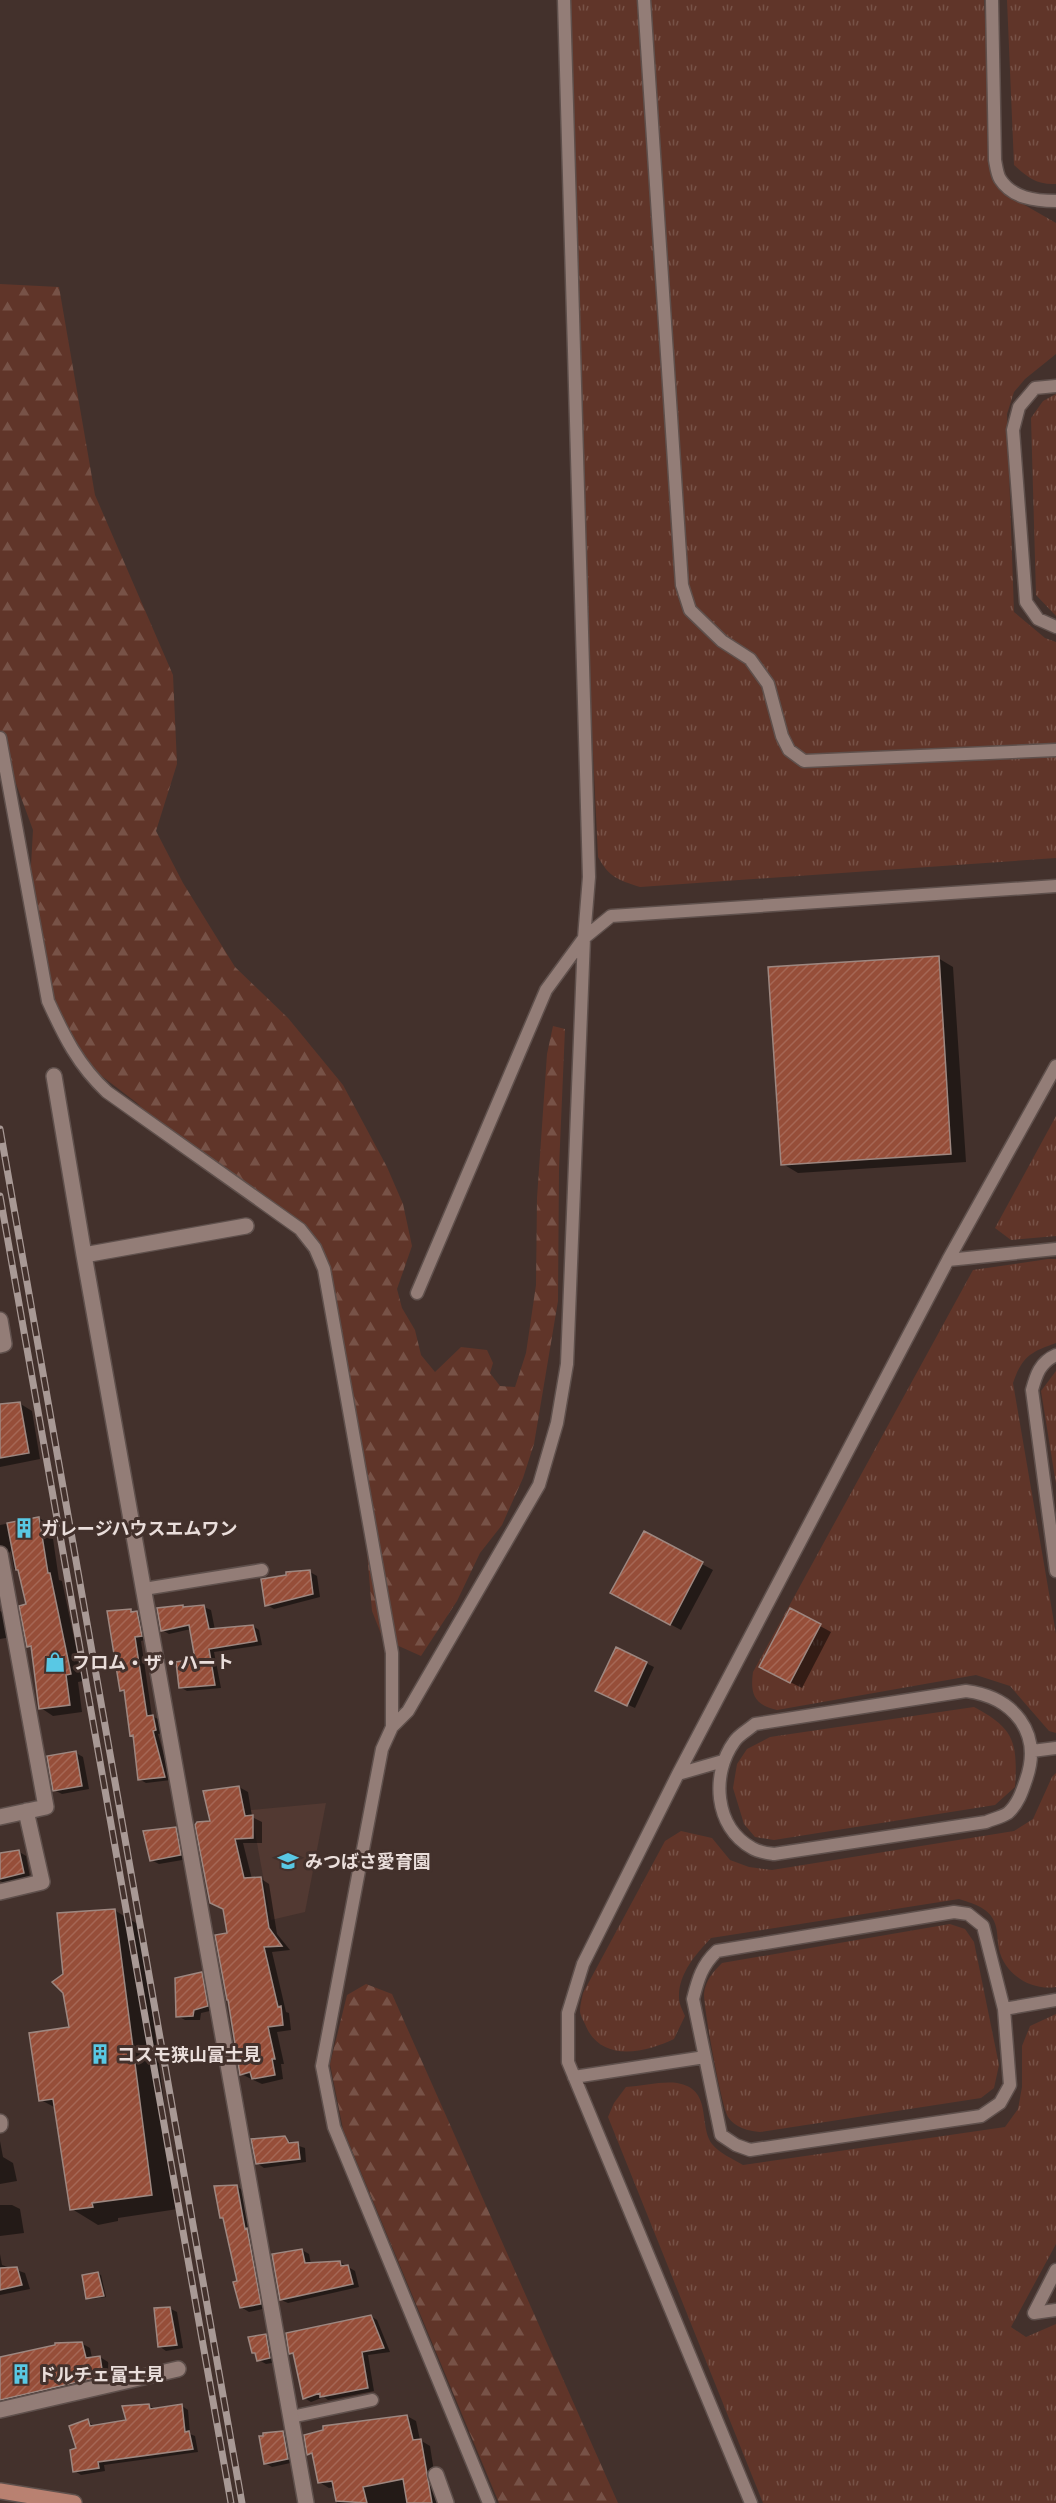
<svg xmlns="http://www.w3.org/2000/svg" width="1056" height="2503" font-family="'PT Sans','Noto Sans JP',sans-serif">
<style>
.built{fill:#523932}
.grass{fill:url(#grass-tufts)}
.forest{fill:url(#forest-firs)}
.shadow{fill:#0007;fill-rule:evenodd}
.building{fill:url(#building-hatch);stroke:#9d8780;stroke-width:1.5}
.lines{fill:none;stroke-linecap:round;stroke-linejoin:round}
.lane-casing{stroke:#5f504c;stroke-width:15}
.street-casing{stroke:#5f504c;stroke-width:18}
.primary-casing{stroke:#5f504c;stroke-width:18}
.lane{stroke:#937d77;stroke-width:12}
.street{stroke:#937d77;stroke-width:15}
.primary{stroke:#b98171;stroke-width:15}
.rail-casing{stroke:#a89995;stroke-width:7}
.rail{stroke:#43312c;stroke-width:4.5;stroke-dasharray:14;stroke-linecap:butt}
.labels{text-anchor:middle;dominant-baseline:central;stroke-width:6;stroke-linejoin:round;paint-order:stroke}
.poi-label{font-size:18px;font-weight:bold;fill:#eadedb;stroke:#43312c;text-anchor:start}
</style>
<defs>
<pattern id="grass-tufts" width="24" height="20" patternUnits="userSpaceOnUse" patternTransform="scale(1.5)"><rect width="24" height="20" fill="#603529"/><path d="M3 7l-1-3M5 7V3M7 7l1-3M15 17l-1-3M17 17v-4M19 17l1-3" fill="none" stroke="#775247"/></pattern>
<pattern id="forest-firs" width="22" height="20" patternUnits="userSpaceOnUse" patternTransform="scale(1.5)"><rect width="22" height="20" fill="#603529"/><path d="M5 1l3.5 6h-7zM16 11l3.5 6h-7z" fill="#775247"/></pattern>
<pattern id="building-hatch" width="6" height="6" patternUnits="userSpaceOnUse" patternTransform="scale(1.5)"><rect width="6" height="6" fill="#964e39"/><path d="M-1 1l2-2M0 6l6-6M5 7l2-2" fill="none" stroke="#a56755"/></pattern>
</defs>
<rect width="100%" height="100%" fill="#43312c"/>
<path class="built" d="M326,1803L305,1912L271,1920L251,1810Z"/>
<path class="grass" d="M557,0H984L993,180L1016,200L1056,223V354L1025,379L1014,392L1007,414L1014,612L1045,638L1056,642V858L640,887C618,880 609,877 598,857Z
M1007,0H1056V184C1037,185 1028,178 1014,165Z
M1056,394V616L1036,595L1031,418L1043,401Z
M1056,1116V1236L1011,1240L995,1228Z
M1048,1259H1056V1343C1030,1352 1022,1357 1013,1383L1056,1634V1733L1049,1731L1010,1686L976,1675L777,1710C754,1705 750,1694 753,1672L973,1270Z
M1056,1371V1484L1041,1391Z
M974,1707C1014,1728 1018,1742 1015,1787L995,1805L774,1840L755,1837L744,1824L733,1788L737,1764L747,1749L770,1737Z
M1056,1773V1987C1031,1991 1004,1974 999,1949C997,1940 998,1929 994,1921C988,1907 971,1903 959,1899L711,1938C696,1954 678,1974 679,1998C679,2004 683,2011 685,2016L674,2039C645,2053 600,2063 585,2024C583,2020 580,2015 580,2011C580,2005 582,1998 583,1993L665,1841L681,1831L712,1838L730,1860L749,1867L772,1870L1014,1831L1033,1819L1052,1777Z
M950,1924L965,1929L974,1942L999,2065L994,2088L981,2098L760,2132C749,2131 735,2128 728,2117C721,2105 704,2010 704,1994C705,1981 713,1972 722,1963Z
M1056,2014V2244L1011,2327L1026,2337L1056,2324V2503H763L608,2117L614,2103L626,2087C642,2086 662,2081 677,2083C713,2089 698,2124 712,2144C719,2153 733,2159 743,2165L1005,2127L1018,2109L1022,2087V2046L1030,2026Z"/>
<path class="forest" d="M0,284L59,287L95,495L173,675L177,764L156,831L183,883L235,967L288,1018L343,1085L387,1167L403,1204L412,1246L397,1289L402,1308L415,1330L421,1355L435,1372L461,1347L487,1350L493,1363L490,1373L500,1386L515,1387L526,1353L536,1285L537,1198L547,1054L553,1026L565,1029L559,1168L558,1301L534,1444L523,1478L502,1525L480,1553L457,1601L421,1656L383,1639L372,1611L360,1470L324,1269L283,1217L161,1129L137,1103L78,1058L48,1001L29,901L33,830L0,740Z
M366,1984L392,1994L618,2503H499L343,2129L330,2064L347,1995Z"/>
<path class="shadow" d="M938,958L953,967L966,1162L798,1173L783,1164Z
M19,1403L32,1411L40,1459L0,1467V1406Z
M39,1518L51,1525L59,1580L62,1581L83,1681L78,1682L82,1712L53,1716L41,1708L32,1648L28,1646V1606L20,1573L14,1569L11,1551L3,1559L0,1582V1525Z
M644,1533L713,1570L681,1630L623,1599Z
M310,1572L317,1576L320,1597L274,1609L267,1605Z
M204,1607L211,1610L215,1630L253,1626L259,1630L262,1645L214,1652L221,1688L187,1691L180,1687L196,1660L191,1629L169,1634L162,1630Z
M130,1610L144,1616L148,1639L141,1641L152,1716L160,1720L162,1733L158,1734L171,1780L146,1783L139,1779L135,1737L131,1735L126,1693L121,1690Z
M0,1611L7,1615L11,1637L0,1639Z
M820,1626L831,1632L802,1688L772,1673Z
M616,1649L654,1667L635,1708L604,1694Z
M76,1753L83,1757L89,1789L62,1794L54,1790Z
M239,1787L248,1792L252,1817L262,1822V1843H243L252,1879L260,1878L269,1884L277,1934L290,1950L272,1952L286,2012L289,2013L291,2030L277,2032L284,2064H281L283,2079L262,2084L241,2074L229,1934L212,1822Z
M176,1829L183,1833L188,1859L159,1864L151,1860Z
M18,1851L26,1856L30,1877L4,1883L0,1881V1855Z
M114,1910L141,1926L178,2209L118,2218V2221L98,2225L72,2209L56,2108L41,2100L71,2028Z
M201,1974L209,1978L214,2010L201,2013L200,2020H185L178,2016Z
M284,2137L293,2144L305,2148L306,2162L264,2168L257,2163Z
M0,2141L3,2157L13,2163L17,2181L0,2184Z
M236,2186L244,2191L267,2308L249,2312L241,2307L225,2220L221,2218Z
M0,2205H12L20,2209L24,2233L0,2236Z
M302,2250L309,2254L311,2264L340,2262L355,2271L359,2287L288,2303L281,2300Z
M0,2254L2,2265L25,2273L30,2289L0,2295Z
M97,2273L101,2275L106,2297L91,2299L88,2298Z
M169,2308L177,2312L183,2348L166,2351L159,2346Z
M371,2316L377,2320L390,2352L368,2355L374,2391L328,2400L324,2397L311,2402L304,2398L295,2356L291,2353Z
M266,2335L273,2340L277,2362L266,2364L259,2360Z
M81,2343L90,2348L92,2358L100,2357L108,2362L111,2380L0,2405V2359Z
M149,2405L155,2409L182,2406L188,2410L190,2434L195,2436L198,2452L104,2465L105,2471L81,2475L75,2471L78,2448L88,2421L95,2427L128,2421Z
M407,2416L416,2421L420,2440L430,2446L439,2503H337L335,2487L329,2488L319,2482L314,2457L309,2454ZM325,2480L340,2481L325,2483Z
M283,2432L290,2437L295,2462L272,2467L265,2463Z"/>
<path class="building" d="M939,956L951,1154L781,1165L768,967Z
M20,1402L29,1453L0,1458V1404Z
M39,1517L48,1573H50L71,1674L66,1675L70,1705L39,1709L31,1646L27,1647L19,1606L26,1604L18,1570H16L7,1523Z
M644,1531L703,1562L670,1625L610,1593Z
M310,1570L313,1594L265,1606L261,1579L286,1575V1572Z
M183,1605V1607L204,1605L209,1629L253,1625L257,1641L209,1649L215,1685L179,1688L176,1662L195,1659L189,1625L161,1631L157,1608Z
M790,1608L821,1624L790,1683L759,1667Z
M131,1609V1612L137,1611L142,1636L135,1637L147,1716L153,1715L156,1730L153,1731L165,1777L138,1780L133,1735L130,1736L124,1690L120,1691L107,1611Z
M616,1647L647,1662L627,1706L595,1691Z
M76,1751L82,1786L53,1791L47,1756Z
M239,1786L245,1816L253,1815V1838L235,1839L244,1878L261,1877L269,1928L282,1946L264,1947L278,2007L281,2006L283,2025L268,2027L275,2059H272L275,2075L252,2079L250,2072L240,2075L228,2000H227L215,1935L227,1933L223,1909L210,1903L195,1825L197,1822L210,1821L203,1791Z
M176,1827L181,1855L150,1861L143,1831Z
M19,1850L24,1873L0,1879V1853Z
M115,1909L152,2195L92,2203L93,2207L70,2210L53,2099L39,2101L29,2033L69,2027L63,1993L52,1982L63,1974L57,1913Z
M202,1972L208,2006L194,2010L193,2016L176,2017L175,1978Z
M285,2136L289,2143L298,2142L300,2159L256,2164L251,2139Z
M237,2185L245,2229L247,2228L261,2304L240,2308L233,2282L237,2281L223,2218H220L214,2186Z
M302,2249L305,2263L340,2261L341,2266L348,2265L353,2284L280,2300L272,2254Z
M17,2267L22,2285L0,2290V2268Z
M98,2272L104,2296L86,2299L82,2275Z
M170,2307L177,2345L158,2347L154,2308Z
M371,2315L384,2348L362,2352L368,2388L320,2397V2393L303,2399L293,2353L289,2354L286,2333Z
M266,2334L270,2358L257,2361L255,2353H252L248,2337Z
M82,2342L86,2358L100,2356L103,2376L0,2400V2357L55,2345V2343Z
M149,2404L150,2409L182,2404L185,2432L189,2431L193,2449L98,2462L99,2468L73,2472L70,2450L76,2448L69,2426L88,2419L90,2426L126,2420L122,2406Z
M407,2415L413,2440L421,2439L432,2503H407L403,2479L363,2487L367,2503L336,2501L332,2481L318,2483L312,2453L307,2455L304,2435L323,2430V2426Z
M283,2431L288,2459L264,2464L259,2436H263V2433Z"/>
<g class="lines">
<g class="lane-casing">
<path id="lane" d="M644,0L682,585L690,610L722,641L750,659L768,684L782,736L789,750L804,761L1056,750
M992,0L995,160C996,165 997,174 1000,179C1012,198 1035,201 1056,201
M1056,386L1035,388L1019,407L1013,430L1026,602L1038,619L1056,627
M0,738L48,1001C64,1036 78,1065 107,1092L300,1229L315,1248L324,1269L392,1653V1727
M948,1260L1056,1249
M417,1293L546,990L584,938L611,916L1056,886
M1056,1355C1040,1362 1036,1375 1032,1390L1056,1571
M144,1589L262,1570
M966,1691C1013,1697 1043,1732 1026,1780C1022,1792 1018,1804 1008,1813C1002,1817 993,1819 986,1822L774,1854C767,1853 758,1852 752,1848C714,1827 711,1774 734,1742C738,1735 748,1730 755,1724Z
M1032,1751L1056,1748
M678,1774L723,1761
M954,1912L968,1914L983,1926L1004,2009L1010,2085L1000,2103L981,2116L750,2150L736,2145L721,2135L693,1999C698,1979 702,1965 717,1951Z
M1004,2009L1056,2000
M574,2077L705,2057
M1034,2313L1056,2270
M1034,2313L1056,2310
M291,2417L372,2400
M489,2503L334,2127L322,2066L382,1749L392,1727L408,1711L539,1485L557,1423L567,1364L584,938L589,877L564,0
M751,2503L568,2062V2013L583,1964L678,1774L948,1260L1056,1066"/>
</g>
<g class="street-casing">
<path id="street" d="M54,1076L84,1255
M246,1226L84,1255L306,2503
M0,1320L4,1344L0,1345
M0,1554L46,1807L0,1817
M0,1892L42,1882L26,1811
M0,2122V2125
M0,2410L178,2369
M436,2475L446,2503"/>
</g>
<g class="primary-casing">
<path id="primary" d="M0,2491L74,2503"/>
</g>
<use href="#lane" class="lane"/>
<use href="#street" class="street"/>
<use href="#primary" class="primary"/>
<g class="rail-casing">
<path id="rail" d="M0,1129L242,2503
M0,1196L231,2503"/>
</g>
<use href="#rail" class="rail"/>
</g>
<defs>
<g id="building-bare" transform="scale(1.62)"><path d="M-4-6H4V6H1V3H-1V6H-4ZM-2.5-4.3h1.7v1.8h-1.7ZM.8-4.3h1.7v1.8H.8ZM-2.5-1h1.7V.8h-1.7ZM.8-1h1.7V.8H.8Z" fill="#59c8e4" stroke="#43312c" stroke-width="2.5" paint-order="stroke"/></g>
<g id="shop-bare" transform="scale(1.62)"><path d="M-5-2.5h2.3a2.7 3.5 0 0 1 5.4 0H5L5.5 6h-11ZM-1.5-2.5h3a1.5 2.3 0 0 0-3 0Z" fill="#59c8e4" stroke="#43312c" stroke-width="2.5" paint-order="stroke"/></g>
<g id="school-bare" transform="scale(1.62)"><path d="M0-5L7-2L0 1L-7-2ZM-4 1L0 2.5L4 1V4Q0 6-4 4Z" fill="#59c8e4" stroke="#43312c" stroke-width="2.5" paint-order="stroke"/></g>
</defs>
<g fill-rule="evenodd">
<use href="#building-bare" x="24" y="1528"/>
<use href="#shop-bare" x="55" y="1662"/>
<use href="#school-bare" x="288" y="1861"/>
<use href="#building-bare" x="100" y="2054"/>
<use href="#building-bare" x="21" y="2374"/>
</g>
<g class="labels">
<g class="poi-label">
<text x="41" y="1528">ガレージハウスエムワン</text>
<text x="72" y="1662">フロム・ザ・ハート</text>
<text x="305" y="1861">みつばさ愛育園</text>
<text x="117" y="2054">コスモ狭山富士見</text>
<text x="38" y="2374">ドルチェ富士見</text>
</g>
</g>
</svg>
